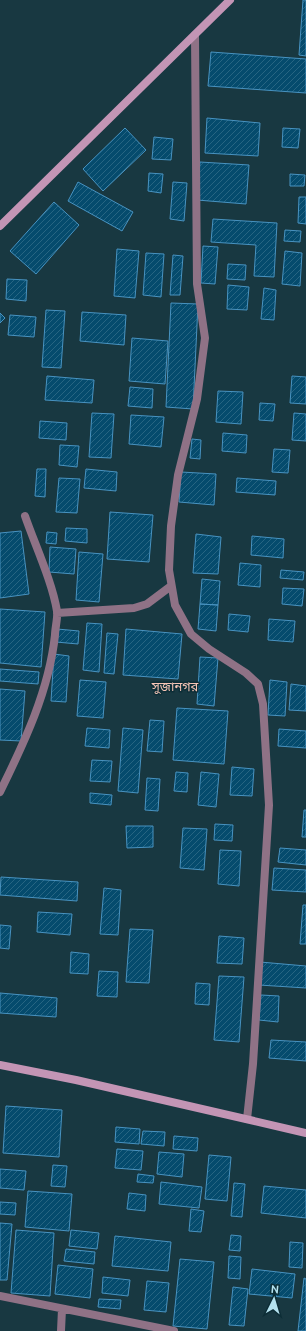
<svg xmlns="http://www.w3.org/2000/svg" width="306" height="1331" font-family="Ubuntu,'Noto Sans Bengali',sans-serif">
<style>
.building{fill:url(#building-hatch);stroke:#4893c1}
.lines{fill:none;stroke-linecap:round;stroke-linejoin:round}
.street{stroke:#8f7286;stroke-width:8}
.secondary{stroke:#c395b5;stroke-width:8}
.labels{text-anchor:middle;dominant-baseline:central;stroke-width:3;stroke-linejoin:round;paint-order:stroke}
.quarter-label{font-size:13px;fill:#f6c5b6;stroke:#0d2e37}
</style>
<defs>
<pattern id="building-hatch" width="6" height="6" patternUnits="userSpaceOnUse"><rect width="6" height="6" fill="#054b6d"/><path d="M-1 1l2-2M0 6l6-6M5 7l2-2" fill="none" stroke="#276582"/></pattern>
</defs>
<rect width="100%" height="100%" fill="#183841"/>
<path class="building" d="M303,0H306V56L299,55Z
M211,52L306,59V93L208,86Z
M207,118L260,123L258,156L205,153Z
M125,128L146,150L103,191L83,169Z
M283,128L300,129L298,148L282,147Z
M154,137L173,139L171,160L152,159Z
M200,162L249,165L246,204L197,200Z
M149,173L163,174L161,193L148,191Z
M290,174L305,175L304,186H290Z
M78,182L133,212L122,231L68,201Z
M173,182L187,183L184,221L170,219Z
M299,197H306V224L298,223Z
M54,202L79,225L36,274L10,251Z
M213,219L277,223L274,277L254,276L256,245L211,242Z
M285,230L301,231L300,242L284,241Z
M203,246L218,247L215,284L201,283Z
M117,249L139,251L135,298L114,296Z
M285,251L302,253L300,286L282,284Z
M146,253L164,254L161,297L143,295Z
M173,255L183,256L180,295H170Z
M228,264L246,265L245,280L227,279Z
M7,279L27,280L26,301L6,299Z
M228,285L249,287L247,310L227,309Z
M264,288L276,290L274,320L261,319Z
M171,303L198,304L193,409L166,407Z
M46,310L65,311L61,368L42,367Z
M82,312L126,315L124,345L80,341Z
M0,313L5,318L0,323Z
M10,315L36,317L34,337L8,335Z
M132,338L168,341L165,384L129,381Z
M47,376L94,380L92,403L45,400Z
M292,376L306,377V404L290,403Z
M130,387L153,389L152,408L128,406Z
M218,391L243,392L241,424L216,422Z
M260,403L275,404L273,421L259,420Z
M92,413L114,414L111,458L89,457Z
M294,413L306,414V441L292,440Z
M131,415L164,417L161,447L129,444Z
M40,421L67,423L66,440L39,438Z
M223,433L247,435L246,453L222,451Z
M192,439L201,440L200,459L190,458Z
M60,445L79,446L77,467L59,465Z
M274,449L290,450L288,473L272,472Z
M37,469H46L45,497L35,496Z
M86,469L117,472L116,491L84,488Z
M181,472L216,474L214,505L179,502Z
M59,478L80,479L77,513L56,512Z
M237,478L276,481L275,495L236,492Z
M110,512L153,515L149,562L107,559Z
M66,528L87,529V543L65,541Z
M21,531L29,594L0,598V533Z
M47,532L57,533L56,544L46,543Z
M196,534L221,537L218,574L193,573Z
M252,536L284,539L283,558L251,555Z
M50,547L76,549L74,574L49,572Z
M79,552L103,554L99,602L76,600Z
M240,563L261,565L260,587L238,585Z
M281,570L304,572L303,580L280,578Z
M202,579L220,581L218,605L200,604Z
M283,588L304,589L302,606L282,604Z
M200,604L218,605L216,631L198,629Z
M0,609L45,612L41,667L0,663Z
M229,614L250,616L248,632L228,630Z
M269,619L295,621L293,642L268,640Z
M87,623L102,624L99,672L83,670Z
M57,629L79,631L78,644L56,642Z
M126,629L182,634L178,679L123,675Z
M107,633L118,634L114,674L104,673Z
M54,654L69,656L66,702L51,701Z
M200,657L218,658L214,706L197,704Z
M0,669L39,672L38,684L0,681Z
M80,680L106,682L103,718L77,716Z
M270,680L287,682L285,716L268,715Z
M291,684L306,686V711L289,710Z
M0,689L25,691L21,741L0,740Z
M177,708L228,711L224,764L173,760Z
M150,720L164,721L162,752L147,751Z
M87,728L110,730L109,748L85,746Z
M123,728L143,730L138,793L118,791Z
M279,729L306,731V748L278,746Z
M92,760L112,761L110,782L90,781Z
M232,767L254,769L252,796L230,795Z
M176,772L188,773L187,792L174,791Z
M201,772L219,774L216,807L198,805Z
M147,778L160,779L158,811L145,810Z
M90,793L112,795L111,805L90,803Z
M304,810H306V837H302Z
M215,824L233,825L232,841L214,840Z
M126,826H153V847L127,848Z
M183,828L207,829L204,870L180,868Z
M280,848L306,850V865L278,862Z
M220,850L241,851L239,886L218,884Z
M274,868L306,870V892L272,890Z
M1,877L78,882L77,901L0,895Z
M104,888L121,890L118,935L100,934Z
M303,905H306V944H300Z
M38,912L72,914L70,935L37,932Z
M0,925L11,926L9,949L0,948Z
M130,929L153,930L149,983L126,982Z
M219,936L244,938L242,964L217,963Z
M71,952L89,954L88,974L70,973Z
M260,962L306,966V988L259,985Z
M99,971L118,972L117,997L97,996Z
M219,976L244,977L239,1042L214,1040Z
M196,983L210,984L209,1005L195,1004Z
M0,993L57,998L56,1017L0,1013Z
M261,995L279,996L278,1022L259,1020Z
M271,1040L306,1042V1061L269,1058Z
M6,1106L62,1110L59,1157L3,1153Z
M116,1127L140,1129L139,1144L115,1142Z
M143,1131L165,1132L164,1146L141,1144Z
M174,1136L198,1138L197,1151L173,1149Z
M117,1149L143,1151L141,1170L115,1168Z
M159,1152L184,1154L182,1177L157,1174Z
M209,1155L231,1157L227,1201L205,1199Z
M53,1165L67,1166L65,1187L51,1186Z
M0,1169L26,1171L24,1190L0,1188Z
M138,1174L154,1176L153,1183L137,1182Z
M161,1182L202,1187L199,1208L159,1204Z
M234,1183L245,1184L242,1217L231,1216Z
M264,1186L306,1190V1218L261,1213Z
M28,1191L72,1194L69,1231L25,1227Z
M129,1193L146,1195L145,1211L127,1209Z
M0,1202L16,1203L15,1215L0,1214Z
M191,1209L204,1211L201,1232L189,1231Z
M0,1223L12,1224L7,1280H0Z
M16,1230L54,1233L50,1296L11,1293Z
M71,1230L99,1233L97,1249L69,1246Z
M231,1235L241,1236L240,1251L229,1250Z
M115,1236L171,1242L168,1271L112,1266Z
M290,1242L303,1243L302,1268L289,1267Z
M66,1249L95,1252L94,1264L64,1261Z
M229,1256L241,1257L240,1279L228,1278Z
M180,1259L214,1262L207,1329L173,1326Z
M58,1265L93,1269L90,1298L55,1294Z
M252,1269L295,1274L292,1298L249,1294Z
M103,1277L130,1280L128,1296L102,1293Z
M304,1278L306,1279V1331H298Z
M147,1281L169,1283L166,1312L144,1310Z
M233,1287L248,1289L244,1326L229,1325Z
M99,1299L121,1300L120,1309L98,1307Z"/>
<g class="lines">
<path class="street" d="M195,35L197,284L205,338L197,399L178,475L171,526L169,570L175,605L191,634L209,649L246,673L258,684L263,704L269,805L253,1064L247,1119
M57,613L134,608L147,604L171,586
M0,792C24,743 49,691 55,635C55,628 58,618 57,611C52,581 35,545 25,516
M0,1296L174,1331
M61,1331L62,1309"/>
<path class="secondary" d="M0,226L230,0
M0,1065L76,1080L306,1133"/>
</g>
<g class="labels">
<g class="quarter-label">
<text x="175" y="686">সুজানগর</text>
</g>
</g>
<g transform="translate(274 1299) rotate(5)" stroke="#0d2e37" stroke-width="3" paint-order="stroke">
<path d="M0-3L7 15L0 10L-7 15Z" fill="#b4e2ef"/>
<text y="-6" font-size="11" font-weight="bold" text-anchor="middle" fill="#b4e2ef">N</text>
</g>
</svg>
